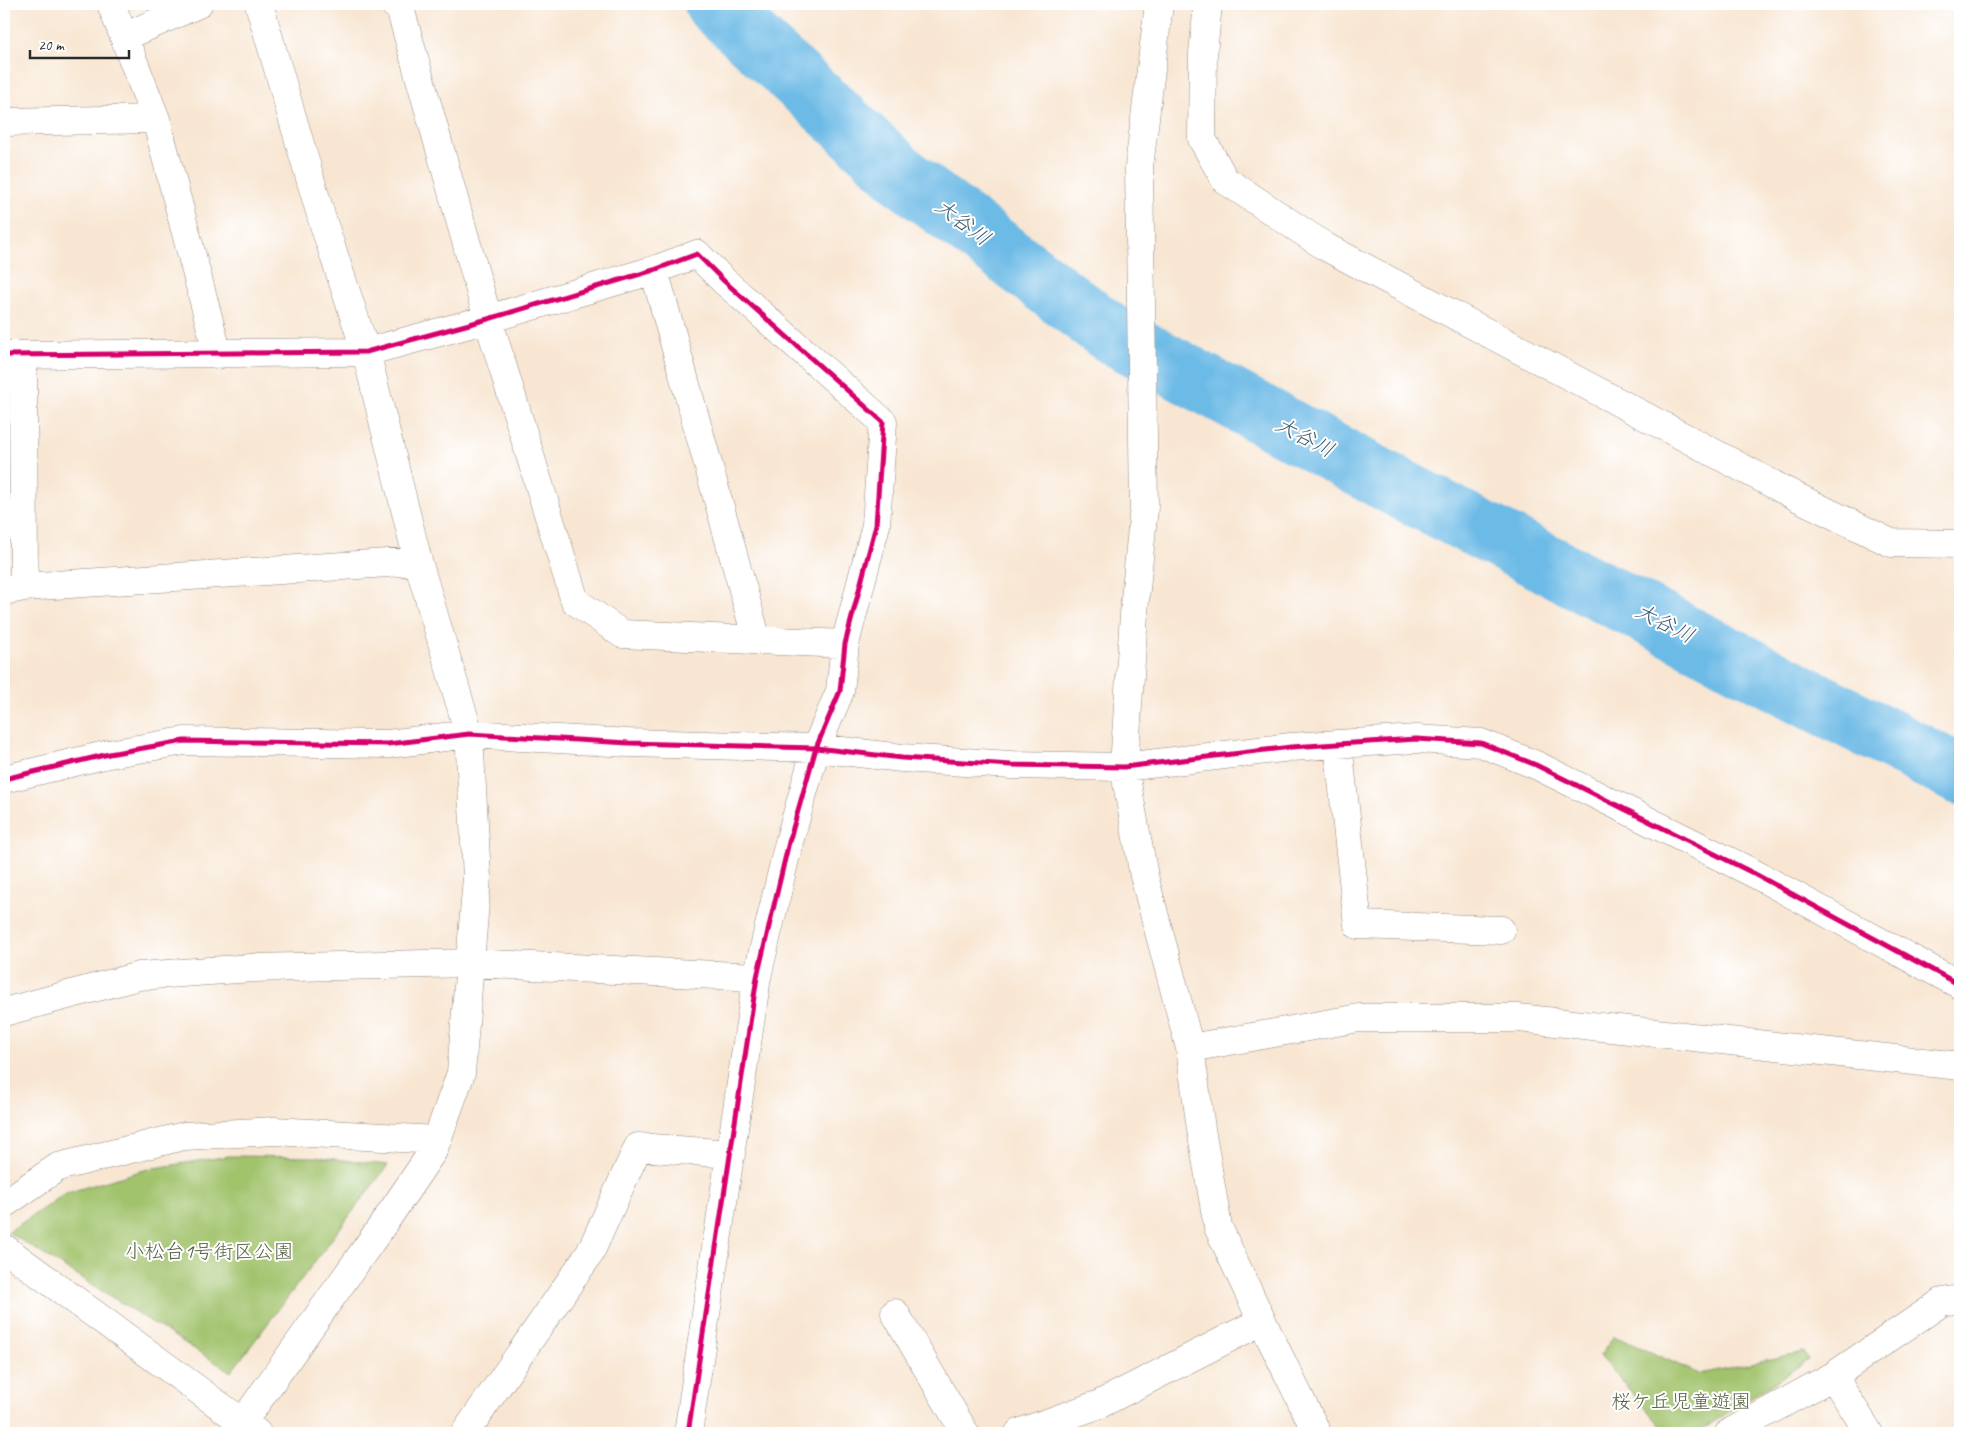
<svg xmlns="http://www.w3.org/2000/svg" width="1964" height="1437" font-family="Caveat,'Klee One',sans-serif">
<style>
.green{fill:#a1c36c;stroke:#66774c}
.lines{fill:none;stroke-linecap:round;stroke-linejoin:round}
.river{stroke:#6cbae6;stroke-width:60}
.minor-casing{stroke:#92887e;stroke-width:29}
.minor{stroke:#fff;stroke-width:28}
.cycleway-casing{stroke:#fff;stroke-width:8}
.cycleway{stroke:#d6006c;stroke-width:5}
.labels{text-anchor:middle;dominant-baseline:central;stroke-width:4;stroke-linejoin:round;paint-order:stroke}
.park-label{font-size:20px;fill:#546042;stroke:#fff}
.water-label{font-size:21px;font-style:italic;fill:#425d6c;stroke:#fff}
</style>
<rect width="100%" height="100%" fill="#fff"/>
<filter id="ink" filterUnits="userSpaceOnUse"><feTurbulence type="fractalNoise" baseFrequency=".02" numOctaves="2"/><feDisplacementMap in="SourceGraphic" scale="10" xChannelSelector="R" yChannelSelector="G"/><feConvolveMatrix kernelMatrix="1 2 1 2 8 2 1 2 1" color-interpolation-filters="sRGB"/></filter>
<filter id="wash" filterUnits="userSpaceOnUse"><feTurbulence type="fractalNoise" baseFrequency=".0096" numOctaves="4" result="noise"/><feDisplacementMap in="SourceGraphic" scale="20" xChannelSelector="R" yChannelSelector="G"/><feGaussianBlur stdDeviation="1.12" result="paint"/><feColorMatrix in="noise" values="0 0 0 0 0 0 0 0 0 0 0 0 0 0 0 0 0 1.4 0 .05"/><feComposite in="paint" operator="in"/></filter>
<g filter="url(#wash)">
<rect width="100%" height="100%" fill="#f8e6d2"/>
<path class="green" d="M229,1156L317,1157L388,1165L231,1372L8,1232L66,1193L148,1169Z
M1614,1336L1699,1374L1804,1352L1808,1360L1697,1433H1667L1600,1356Z"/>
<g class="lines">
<path class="river" d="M714,4L907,180L1110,333L1395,486L1960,775"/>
</g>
</g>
<g filter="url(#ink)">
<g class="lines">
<g class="minor-casing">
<path id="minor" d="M111,4L156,119L218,355
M394,4L400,8L488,319L575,601L622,634L845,644
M1159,4L1139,167L1144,507L1135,599L1124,767L1144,876L1190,1048L1201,1129L1218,1227L1262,1321L1317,1433
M1208,4L1203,53L1202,139L1225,180L1326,247L1797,497L1891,543L1960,544
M124,37L198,4
M4,122L156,119
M654,270L757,640
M4,355L366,352L488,319L654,270L697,254L724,281L883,422L876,525L845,644L840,691L816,748L789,842L757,977L688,1433
M23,355L24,587
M4,591L24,587L418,561
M1338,744L1358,925L1501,930
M4,779L109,754L184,741L388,744L469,734L629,743L816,748L902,758L1011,765L1124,767L1291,747L1338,744L1416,739L1481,743L1536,765L1755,874L1960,985
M4,1012L139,976L252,968L470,963L757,977
M1190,1048L1359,1018H1518L1960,1066
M4,1204L58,1167L184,1136L274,1131L437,1140
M4,1248L257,1433
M895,1313L965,1433
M1833,1376L1869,1433
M235,1433L382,1226L433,1151L461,1073L477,877L469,734L418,561L366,352L322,219L259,4
M465,1433L590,1253L638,1147L731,1154
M1019,1433L1100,1404L1262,1321
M1729,1433L1833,1376L1942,1302L1960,1299"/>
</g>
<use href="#minor" class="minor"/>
<g class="cycleway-casing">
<path id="cycleway" d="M4,355L366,352L488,319L654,270L697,254L724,281L883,422L876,525L845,644L840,691L816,748L789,842L757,977L688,1433
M4,779L109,754L184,741L388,744L469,734L629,743L816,748L902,758L1011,765L1124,767L1291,747L1338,744L1416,739L1481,743L1536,765L1755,874L1960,985"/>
</g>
<use href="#cycleway" class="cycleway"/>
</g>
</g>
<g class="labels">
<g class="park-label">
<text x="209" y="1251">小松台1号街区公園</text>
<text x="1681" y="1401">桜ケ丘児童遊園</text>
</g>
<g class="water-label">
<text transform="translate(963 222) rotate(37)">大谷川</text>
<text transform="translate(1305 437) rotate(28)">大谷川</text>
<text transform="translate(1665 623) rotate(27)">大谷川</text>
</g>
</g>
<rect width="1964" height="1437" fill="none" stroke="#fff" stroke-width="20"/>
<path d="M30 50v8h99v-8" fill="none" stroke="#2b2b2b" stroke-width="2.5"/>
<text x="38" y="50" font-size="15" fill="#2b2b2b" stroke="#ffffff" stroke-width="4" paint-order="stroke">20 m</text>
</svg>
